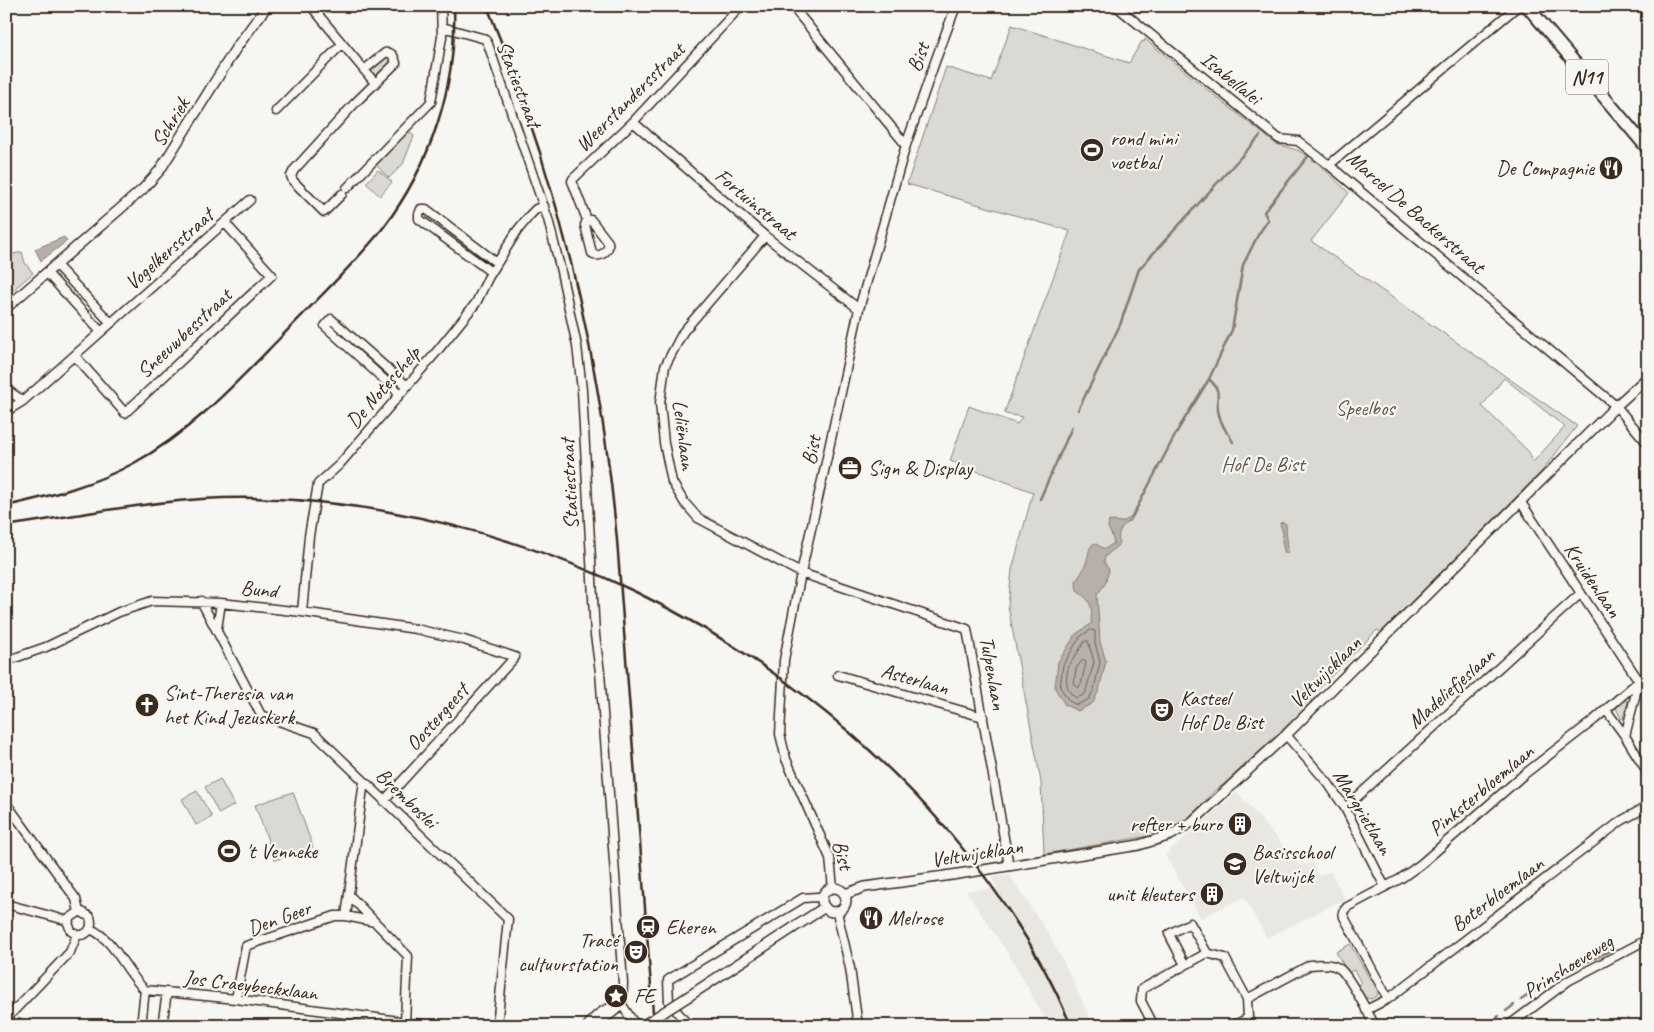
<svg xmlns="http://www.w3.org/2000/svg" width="1654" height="1032" font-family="Caveat,sans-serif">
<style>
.built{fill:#e8e7e2}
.green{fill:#dad9d3;stroke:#8a8278;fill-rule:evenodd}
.water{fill:#b6b0a9;stroke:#857a71}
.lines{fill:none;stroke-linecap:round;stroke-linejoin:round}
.shore{stroke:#6c6056;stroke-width:1}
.stream{stroke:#857a71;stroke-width:2.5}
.minor-casing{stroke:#3b2a1e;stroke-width:11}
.tertiary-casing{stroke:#3b2a1e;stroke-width:12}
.primary-casing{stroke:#3b2a1e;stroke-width:15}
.minor{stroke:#f6f6f2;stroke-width:8}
.tertiary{stroke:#f6f6f2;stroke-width:9}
.primary{stroke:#f6f6f2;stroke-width:11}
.rail{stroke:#3b2a1e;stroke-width:2.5}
.tertiary-bridge-casing{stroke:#3b2a1e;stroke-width:12;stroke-linecap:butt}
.tertiary-bridge{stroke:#f6f6f2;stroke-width:9}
.labels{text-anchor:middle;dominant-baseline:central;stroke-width:4.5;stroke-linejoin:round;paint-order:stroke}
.shield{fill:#f6f6f2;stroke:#73675e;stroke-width:1}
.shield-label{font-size:20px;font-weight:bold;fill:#3b2a1e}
.street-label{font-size:21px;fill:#3b2a1e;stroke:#f6f6f2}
.poi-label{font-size:21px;fill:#3b2a1e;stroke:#f6f6f2;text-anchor:start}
.park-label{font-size:21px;fill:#63564b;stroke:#f6f6f2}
</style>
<rect width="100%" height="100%" fill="#f6f6f2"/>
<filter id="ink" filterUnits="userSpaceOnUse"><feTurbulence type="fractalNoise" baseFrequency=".02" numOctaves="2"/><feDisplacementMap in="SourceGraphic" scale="10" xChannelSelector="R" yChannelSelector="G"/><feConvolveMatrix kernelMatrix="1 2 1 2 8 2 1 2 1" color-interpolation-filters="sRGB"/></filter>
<g filter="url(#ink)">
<path class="built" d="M1237,792L1301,866L1312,862L1319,876L1330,871L1345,899L1267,938L1244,897L1201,918L1165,855Z
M1009,875L1048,933L1072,978L1093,1026H1049L1013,961L966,891L998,888L991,877Z"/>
<path class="green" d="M1012,25L1129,63L1142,41L1144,42L1145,39L1220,100L1276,144L1297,150L1313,158L1312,160L1317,162L1349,193L1311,241L1577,426L1542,471L1381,632L1377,630L1313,695L1310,704L1223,785L1214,791L1187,820L1154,835L1044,854L1041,782L1008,606L1012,570L1033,492L950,461L969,406L1017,424L1022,417L1005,414V411L1070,231L907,184L946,67L991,81ZM1504,378L1565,427L1533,462L1529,452L1482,406Z
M385,56L390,58V63L378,76H373L370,72V69Z
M408,131L414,136L403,164L389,178L376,165Z
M378,170L392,182L380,196L366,183Z
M425,212L484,257L481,261L422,216Z
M22,252L25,263L33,273L6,296V256Z
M1627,700L1628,702L1623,718L1621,719L1616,708Z
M220,779L234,805L219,814L205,787Z
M197,791L212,817L196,825L182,799Z
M293,792L313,847L275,860L255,805Z
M1350,944L1371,981L1375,980L1378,992L1377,996L1371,999C1363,998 1359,993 1356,986L1361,983L1354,970L1348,973L1336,952Z"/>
<path class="water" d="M64,237L67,241L41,261L35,249Z
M1132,517V519C1121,527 1117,530 1119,544L1105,557L1104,562L1109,570L1105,584L1097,595L1100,642L1106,661L1099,690L1093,703L1078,711L1065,705L1055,688L1058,662L1076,634L1091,624C1092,606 1093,602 1077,591L1076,581C1080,575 1084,570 1086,563C1089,555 1088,548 1094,543L1105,549L1114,543L1111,533L1108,528L1109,521L1122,522Z
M1283,522L1286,524C1286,534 1288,543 1288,552L1285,554L1282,542L1283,533L1280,523Z"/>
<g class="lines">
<path class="shore" d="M1091,630L1095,631V643L1100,662L1094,689L1089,699L1077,705L1069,701L1060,687L1063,665L1080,637Z
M1088,641L1094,662L1085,694L1077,698C1065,693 1065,677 1069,666C1073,658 1080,650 1084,642Z
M1082,661H1085L1086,663L1081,684L1078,688L1074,683L1076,669Z"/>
<path class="stream" d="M1210,380C1222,392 1216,396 1218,410C1219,419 1223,426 1227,433
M1078,410L1120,325L1139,269L1260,136
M1229,435L1233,442
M1040,499L1072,427
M1132,517L1179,428L1209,379L1232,330L1243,265L1258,235L1268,220L1264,212L1309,155
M1541,986L1567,971L1609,951
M1521,1000L1539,988
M1506,1011L1514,1005
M1486,1026L1499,1016"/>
<g class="minor-casing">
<path id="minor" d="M311,6L375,83
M792,6L906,145
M1116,6L1279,139L1298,141L1329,165L1616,406L1648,444
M442,27L482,38L485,39L488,44L548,219L560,267L577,346L582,390L595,635L600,672L623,983L622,1005
M276,111L342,44
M633,122L765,236L859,309
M1329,165L1518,6
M347,188L431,102L442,37L441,6
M342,194L324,212L293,181L291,176L294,170L355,103L396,63C394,56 392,52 385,53L364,70
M587,220H591L608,242C610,250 602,257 594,255L592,253L585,225L587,220L572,181L573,179L633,122L741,6
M765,236L683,332L665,366L660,403L664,443L672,482L684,502L698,518L801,573L967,629L1009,866
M56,265L111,323
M491,272L419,219V214L421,209H426L497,263
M47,273L101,332
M75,356L125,413L272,275L225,223
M6,389L23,401
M400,394L325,326L331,319L407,386
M6,410L10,409L23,401L250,200
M1520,501L1639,681L1625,736
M201,601L261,715L314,733L508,919L497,1026
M302,612L309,536L318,484L339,465L434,355L476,303L488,278L517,231L530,215L536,209L544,206
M217,629L221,603
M6,661L46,647L119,612L152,601L221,603L302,612L416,629L464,640L515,657L384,801
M838,675L983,717
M1606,710L1625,736L1648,773
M1286,735L1328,783L1345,808L1385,887
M6,803L76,899L79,912
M1345,808L1581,593
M833,888L830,858L786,759L780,734L784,660L801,573L823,476L859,309L906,145L936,59L956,6
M350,896L375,922
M6,904L69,921
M837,912L850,968L858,1026
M346,916L364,781
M90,929C114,938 126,973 145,990L236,999L436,1026
M77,935C89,936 93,927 90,917L82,912H79
M77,935L71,931L68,923L70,918L79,912
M1185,965L1169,934L1190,923L1207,953L1225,958L1247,999L1248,1018L1252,1026
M236,999L246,946L335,916H346L375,922L408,956L405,1023
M1247,999L1310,965C1318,964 1333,963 1340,969C1350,977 1368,1013 1375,1026
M1388,999L1344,917L1343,912L1347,907L1400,879L1421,864L1522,776L1594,720L1639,681
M622,1005L636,1026
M1366,1010L1388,999L1621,821L1648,806
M6,1019L70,952L77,935
M141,1026L145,990
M162,1026L167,992
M587,1026C597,1013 606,1007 622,1005
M596,1026L621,1006
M689,1026L669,1002L668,980L803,898L817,897L822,898
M935,1026H940
M1154,1026L1141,1001L1142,989L1207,953
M1233,1026L1248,1018
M1508,1026L1568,981L1648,939"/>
</g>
<g class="tertiary-casing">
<path id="tertiary" d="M6,308L143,189L160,170L236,48L267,6
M822 900a12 12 0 1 1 24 0a12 12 0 1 1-24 0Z
M845,894L865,887L952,875L1139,845L1171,835L1192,822L1286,735L1616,406L1648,377
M689,996L825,907"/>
</g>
<g class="primary-casing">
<path id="primary" d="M1527,6L1648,149"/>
</g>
<use href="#minor" class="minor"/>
<use href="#tertiary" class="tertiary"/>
<use href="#primary" class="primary"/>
<path class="rail" d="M487,6C558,180 600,353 617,540L654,1026
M6,506C50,496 94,485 134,463C191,432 235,384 280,338C314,302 352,267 383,228C431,165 457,85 454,6
M6,526C89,514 170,496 254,498C520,505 776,631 949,832C999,891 1042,954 1071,1026"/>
<g class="tertiary-bridge-casing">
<path id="tertiary-bridge" d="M642,1026L689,996"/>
</g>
<use href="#tertiary-bridge" class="tertiary-bridge"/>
</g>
</g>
<defs>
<g id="stadium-disc" transform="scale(1.25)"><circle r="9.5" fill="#3b2a1e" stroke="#f6f6f2"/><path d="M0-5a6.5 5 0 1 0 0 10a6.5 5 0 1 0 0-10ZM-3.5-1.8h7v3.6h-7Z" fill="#fff"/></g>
<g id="restaurant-disc" transform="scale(1.25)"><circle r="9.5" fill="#3b2a1e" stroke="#f6f6f2"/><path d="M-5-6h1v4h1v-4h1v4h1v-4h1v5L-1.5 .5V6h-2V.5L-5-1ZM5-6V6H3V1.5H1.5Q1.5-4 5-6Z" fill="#fff"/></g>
<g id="office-disc" transform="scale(1.25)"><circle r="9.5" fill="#3b2a1e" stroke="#f6f6f2"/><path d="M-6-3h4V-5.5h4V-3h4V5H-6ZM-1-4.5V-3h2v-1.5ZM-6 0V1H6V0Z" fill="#fff"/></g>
<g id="church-disc" transform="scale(1.25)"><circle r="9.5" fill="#3b2a1e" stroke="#f6f6f2"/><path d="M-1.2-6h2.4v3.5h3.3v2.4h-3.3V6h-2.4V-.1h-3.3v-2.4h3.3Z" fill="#fff"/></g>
<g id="theatre-disc" transform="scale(1.25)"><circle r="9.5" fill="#3b2a1e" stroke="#f6f6f2"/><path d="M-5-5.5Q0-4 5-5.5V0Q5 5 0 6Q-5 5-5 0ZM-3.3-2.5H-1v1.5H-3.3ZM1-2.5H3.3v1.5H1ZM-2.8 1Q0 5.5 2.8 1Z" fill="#fff"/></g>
<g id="building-disc" transform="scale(1.25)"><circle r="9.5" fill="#3b2a1e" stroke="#f6f6f2"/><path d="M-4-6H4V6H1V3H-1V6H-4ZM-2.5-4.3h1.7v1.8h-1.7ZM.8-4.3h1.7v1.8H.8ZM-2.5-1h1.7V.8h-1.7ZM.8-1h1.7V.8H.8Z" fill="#fff"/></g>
<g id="school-disc" transform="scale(1.25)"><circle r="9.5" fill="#3b2a1e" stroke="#f6f6f2"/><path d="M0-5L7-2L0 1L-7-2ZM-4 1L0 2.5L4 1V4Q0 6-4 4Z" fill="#fff"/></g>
<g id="station-disc" transform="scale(1.25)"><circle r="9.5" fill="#3b2a1e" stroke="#f6f6f2"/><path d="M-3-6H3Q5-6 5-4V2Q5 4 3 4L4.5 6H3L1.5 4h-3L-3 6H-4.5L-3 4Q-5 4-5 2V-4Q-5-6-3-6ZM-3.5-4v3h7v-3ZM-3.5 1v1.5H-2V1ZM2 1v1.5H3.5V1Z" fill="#fff"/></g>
<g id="sight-disc" transform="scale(1.25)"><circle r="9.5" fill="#3b2a1e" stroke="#f6f6f2"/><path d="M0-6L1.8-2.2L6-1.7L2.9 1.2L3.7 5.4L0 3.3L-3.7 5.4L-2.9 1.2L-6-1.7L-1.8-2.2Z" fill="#fff"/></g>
</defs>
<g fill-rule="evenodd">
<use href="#stadium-disc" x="1092" y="150"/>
<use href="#restaurant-disc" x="1611" y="168"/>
<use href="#office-disc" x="850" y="468"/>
<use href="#church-disc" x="147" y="705"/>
<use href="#theatre-disc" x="1162" y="710"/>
<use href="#building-disc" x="1240" y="824"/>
<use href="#stadium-disc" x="229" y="851"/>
<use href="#school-disc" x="1235" y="864"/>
<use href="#building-disc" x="1212" y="894"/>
<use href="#restaurant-disc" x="871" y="918"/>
<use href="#station-disc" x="648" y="927"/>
<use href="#theatre-disc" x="636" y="952"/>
<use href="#sight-disc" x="616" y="996"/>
</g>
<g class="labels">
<rect class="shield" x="1566" y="59.5" width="42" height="35" rx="4"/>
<g class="shield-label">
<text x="1587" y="77">N11</text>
</g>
<g class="street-label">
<text transform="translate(918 57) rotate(-70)">Bist</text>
<text transform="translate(1231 78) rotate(39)">Isabellalei</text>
<text transform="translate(519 84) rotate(69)">Statiestraat</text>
<text transform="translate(630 97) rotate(-45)">Weerstandersstraat</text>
<text transform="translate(170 122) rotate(-58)">Schriek</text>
<text transform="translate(756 204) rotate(40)">Fortuinstraat</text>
<text transform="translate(1416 212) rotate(41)">Marcel De Backerstraat</text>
<text transform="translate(169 249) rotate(-42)">Vogelkersstraat</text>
<text transform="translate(184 333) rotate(-43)">Sneeuwbesstraat</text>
<text transform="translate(383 387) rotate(-49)">De Noteschelp</text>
<text transform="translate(684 435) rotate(83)">Leliënlaan</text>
<text transform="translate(811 450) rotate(-78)">Bist</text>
<text transform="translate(569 484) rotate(-93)">Statiestraat</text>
<text transform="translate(1593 580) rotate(56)">Kruidenlaan</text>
<text transform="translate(259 589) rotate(6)">Bund</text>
<text transform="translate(1325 672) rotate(-45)">Veltwijcklaan</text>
<text transform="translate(993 673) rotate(80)">Tulpenlaan</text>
<text transform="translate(915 679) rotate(16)">Asterlaan</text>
<text transform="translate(1451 688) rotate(-42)">Madeliefjeslaan</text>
<text transform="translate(437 717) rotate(-48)">Oostergeest</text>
<text transform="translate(1481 790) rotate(-40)">Pinksterbloemlaan</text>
<text transform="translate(407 798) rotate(44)">Bremboslei</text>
<text transform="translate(1363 812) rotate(59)">Margrietlaan</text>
<text transform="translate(977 853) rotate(-9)">Veltwijcklaan</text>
<text transform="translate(843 855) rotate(75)">Bist</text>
<text transform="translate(1497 894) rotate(-37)">Boterbloemlaan</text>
<text transform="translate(279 918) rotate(-20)">Den Geer</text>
<text transform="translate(1568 966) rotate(-32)">Prinshoeveweg</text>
<text transform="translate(251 985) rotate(7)">Jos Craeybeckxlaan</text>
</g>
<g class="poi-label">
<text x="1110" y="138">rond mini<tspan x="1110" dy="24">voetbal</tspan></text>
<text x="1594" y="168" text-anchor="end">De Compagnie</text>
<text x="868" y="468">Sign &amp; Display</text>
<text x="164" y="693">Sint-Theresia van<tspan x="164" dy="24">het Kind Jezuskerk</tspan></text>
<text x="1180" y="698">Kasteel<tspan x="1180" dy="24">Hof De Bist</tspan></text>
<text x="1222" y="824" text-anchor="end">refter + buro</text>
<text x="246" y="851">'t Venneke</text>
<text x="1252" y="852">Basisschool<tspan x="1252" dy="24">Veltwijck</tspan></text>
<text x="1194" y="894" text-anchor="end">unit kleuters</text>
<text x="888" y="918">Melrose</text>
<text x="666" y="927">Ekeren</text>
<text x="618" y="940" text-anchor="end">Tracé<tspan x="618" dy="24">cultuurstation</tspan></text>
<text x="634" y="996">FE</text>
</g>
<g class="park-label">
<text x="1365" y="408">Speelbos</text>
<text x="1263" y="464">Hof De Bist</text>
</g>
</g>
<rect width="1654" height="1032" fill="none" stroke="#f6f6f2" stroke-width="25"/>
<rect x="12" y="12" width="1629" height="1007" fill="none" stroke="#3b2a1e" stroke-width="2" filter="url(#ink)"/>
</svg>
